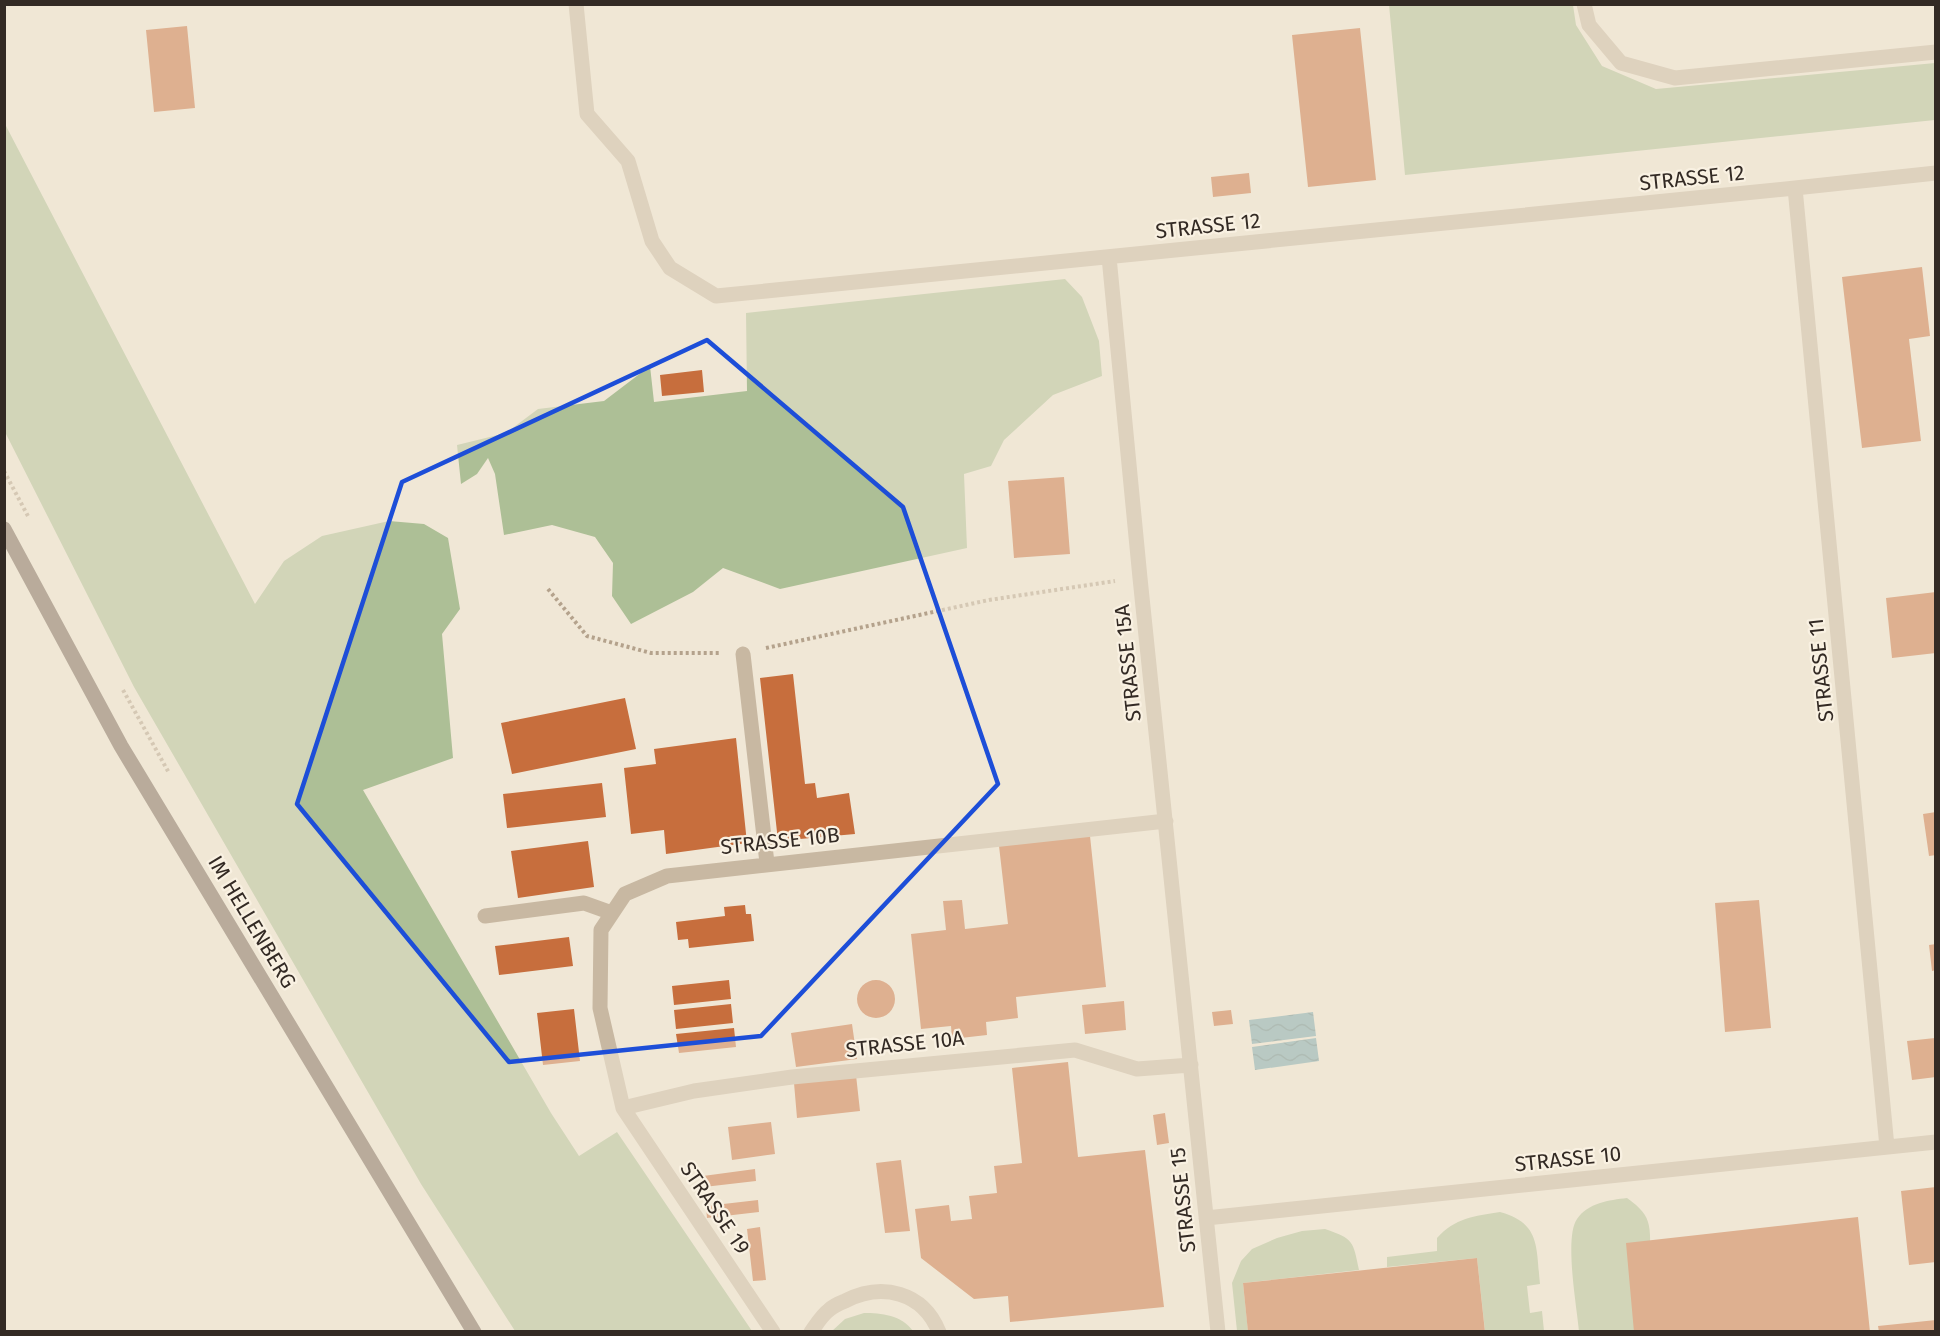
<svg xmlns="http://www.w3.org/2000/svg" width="1940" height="1336" font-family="'Fira Sans',sans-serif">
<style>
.grass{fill:#adbf96}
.water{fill:url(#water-waves)}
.building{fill:#c76e3d}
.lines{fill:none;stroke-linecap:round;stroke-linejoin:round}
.path{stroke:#b4a28c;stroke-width:4;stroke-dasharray:3 3;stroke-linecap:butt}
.minor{stroke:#c8b8a2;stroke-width:15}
.major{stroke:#756355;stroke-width:15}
.marked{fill:none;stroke:#1d4ed8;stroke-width:4.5;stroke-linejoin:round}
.labels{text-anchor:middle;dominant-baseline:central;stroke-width:4.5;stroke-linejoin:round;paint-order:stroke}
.street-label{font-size:21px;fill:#332a24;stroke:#f9f1e2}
</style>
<defs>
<pattern id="water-waves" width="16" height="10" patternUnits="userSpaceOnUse" patternTransform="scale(1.5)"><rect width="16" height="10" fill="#75a5ad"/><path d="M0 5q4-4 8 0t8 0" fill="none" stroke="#61878d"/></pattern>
</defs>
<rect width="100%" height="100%" fill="#f0e7d6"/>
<path class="grass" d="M1389,5H1573L1576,25L1602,66L1656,89L1935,63V120L1405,175Z
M5,124L255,604L284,561L322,536L389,521L424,524L448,538L460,609L442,634L453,758L363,790L551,1113L579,1156L617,1132L752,1331H515L421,1184L134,687L5,432Z
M1065,279L1082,297L1099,341L1102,376L1053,395L1004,440L991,466L964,474L967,548L780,589L723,568L693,592L631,624L612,596L613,563L595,537L552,525L504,535L495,474L488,458L477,474L461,484L457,445L506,433L538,409L604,401L650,366L654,402L747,391L746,313Z
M1627,1198C1635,1204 1645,1211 1648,1222C1656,1248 1639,1303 1634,1331H1579C1577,1308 1564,1237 1577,1219C1588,1203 1609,1200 1627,1198Z
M1500,1212C1541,1223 1536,1248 1540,1284L1527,1286L1530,1313L1542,1311L1544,1331H1485L1477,1258L1387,1267V1257L1437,1251V1238C1455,1218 1474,1216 1500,1212Z
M1325,1229C1354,1239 1353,1241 1359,1270L1243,1283L1248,1331H1237L1232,1283L1241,1261L1252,1249L1277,1238L1302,1231Z
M864,1313C881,1313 902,1315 913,1331H832L845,1319Z"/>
<path class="water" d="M1313,1012L1316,1036L1252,1044L1249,1020Z
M1316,1038L1319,1061L1255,1070L1252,1047Z"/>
<path class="building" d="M187,26L195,108L154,112L146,30Z
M1360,28L1376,180L1308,187L1292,35Z
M1249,173L1251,193L1213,197L1211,177Z
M1922,267L1930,336L1909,339L1921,441L1862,448L1842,277Z
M702,370L704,392L662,396L660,375Z
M1064,477L1070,554L1014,558L1008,481Z
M1936,592V653L1892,658L1886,598Z
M793,674L805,784L815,783L817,798L849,793L855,834L778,841L760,678Z
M625,698L636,749L512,774L501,723Z
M736,738L747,843L666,854L664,830L631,834L624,768L656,764L654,749Z
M602,783L606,817L507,828L503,794Z
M1936,812V855L1929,856L1923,814Z
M1090,836L1106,987L1016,997L1018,1018L986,1022L987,1035L952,1039L951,1026L921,1029L911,934L946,930L943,901L962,900L965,929L1008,924L999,846Z
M588,841L594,887L518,898L511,851Z
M1759,900L1771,1028L1725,1032L1715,903Z
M745,905L746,914H751L754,941L689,948L688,939L678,940L676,922L725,916L724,907Z
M569,937L573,966L499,975L495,946Z
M1936,944V970L1932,971L1929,945Z
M857 999a19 19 0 1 1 38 0a19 19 0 1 1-38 0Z
M729,980L731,999L674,1005L672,986Z
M1124,1001L1126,1030L1085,1034L1082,1005Z
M731,1004L733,1023L676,1029L674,1010Z
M574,1009L580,1061L543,1065L537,1013Z
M1231,1010L1233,1024L1214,1026L1212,1012Z
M852,1024L857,1059L796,1067L791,1033Z
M734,1028L736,1047L679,1053L676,1034Z
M1935,1038L1936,1077L1912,1080L1907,1041Z
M1068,1062L1078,1157L1145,1150L1164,1307L1010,1322L1008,1296L974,1299L921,1258L915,1209L949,1205L951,1221L972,1219L969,1196L997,1193L994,1166L1022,1163L1012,1068Z
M856,1075L860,1111L797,1118L794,1083Z
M1165,1113L1169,1143L1157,1145L1153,1115Z
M771,1122L775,1154L732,1160L728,1127Z
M901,1160L910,1231L885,1233L876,1163Z
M755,1169L756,1181L704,1187L703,1176Z
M1936,1187V1262L1909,1265L1901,1191Z
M758,1200L759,1212L707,1218L706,1206Z
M1858,1217L1870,1332H1634L1626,1243Z
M760,1227L766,1280L753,1281L747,1229Z
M1477,1258L1485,1332H1248L1243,1283Z
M1936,1320V1332H1879L1878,1326Z"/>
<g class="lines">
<path class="path" d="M4,471L29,518
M548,589L587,636L651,653H720
M766,648L989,600L1115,581
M123,690L169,773"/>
<path class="minor" d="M576,4L587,114L628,161L652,241L670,268L716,296L1795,188L1936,173
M1584,4L1589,25L1621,63L1675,78L1936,52
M1795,188L1887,1147
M1109,257L1140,578L1218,1332
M743,654L767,863
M485,916L584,903L612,913
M623,1108L694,1091L792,1077L1075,1050L1137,1069L1191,1065
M1206,1218L1936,1142
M773,1332L623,1108L600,1008L601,930L625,894L667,876L1166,821
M811,1332C816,1325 822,1315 829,1310C833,1306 840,1303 845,1301C882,1282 923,1292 939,1332"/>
<path class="major" d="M4,529L121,746L474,1332"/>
</g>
<path d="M0 0H1940V1336H0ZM707,340L903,507L998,784L761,1036L509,1062L297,804L402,482Z" fill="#f0e7d6" fill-opacity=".55" fill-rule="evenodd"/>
<path class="marked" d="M707,340L903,507L998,784L761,1036L509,1062L297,804L402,482Z"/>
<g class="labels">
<g class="street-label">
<text transform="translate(1692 178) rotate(-6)">STRASSE 12</text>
<text transform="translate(1208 226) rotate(-6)">STRASSE 12</text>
<text transform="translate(1128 663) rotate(-96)">STRASSE 15A</text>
<text transform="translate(1821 670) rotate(-96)">STRASSE 11</text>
<text transform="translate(780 841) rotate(-6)">STRASSE 10B</text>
<text transform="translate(252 922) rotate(59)">IM HELLENBERG</text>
<text transform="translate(905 1044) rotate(-6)">STRASSE 10A</text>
<text transform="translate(1568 1159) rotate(-6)">STRASSE 10</text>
<text transform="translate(1183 1200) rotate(-96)">STRASSE 15</text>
<text transform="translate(715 1208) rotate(56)">STRASSE 19</text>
</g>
</g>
<rect width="1940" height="1336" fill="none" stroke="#332a24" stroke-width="12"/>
</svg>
